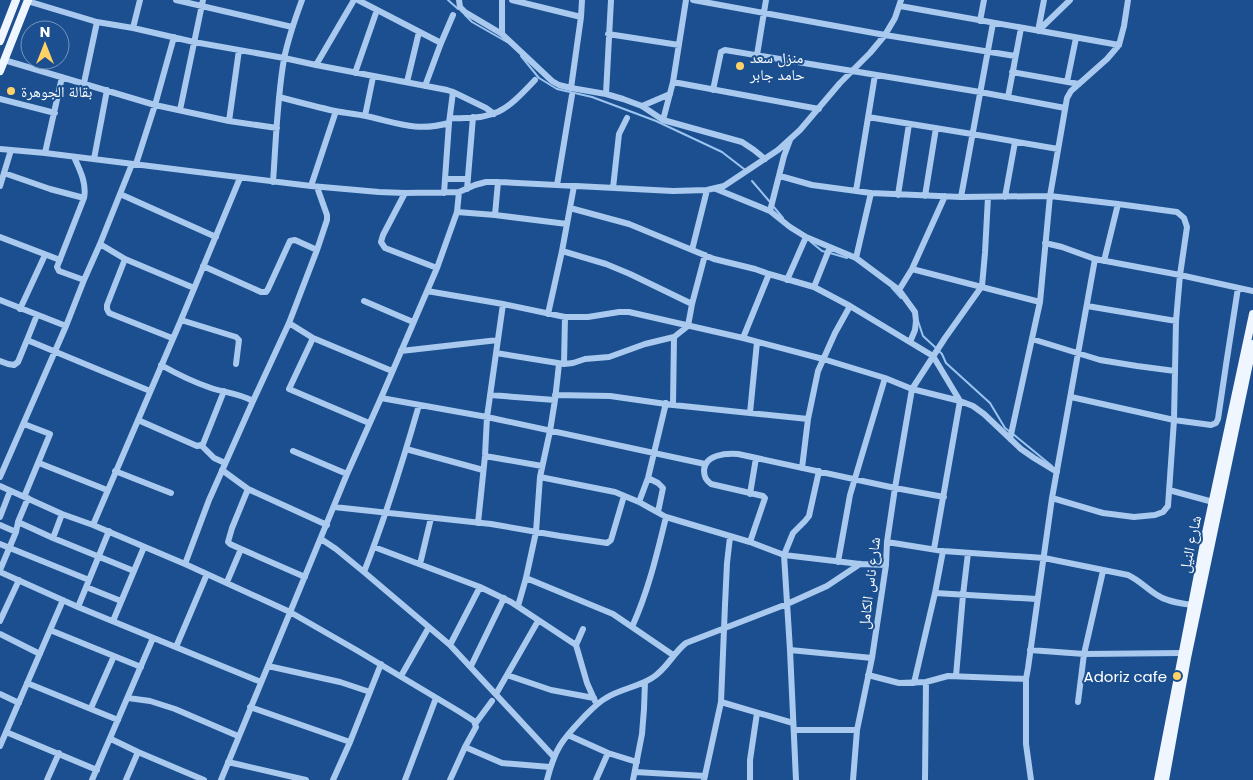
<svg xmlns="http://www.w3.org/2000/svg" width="1253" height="780" font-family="Poppins,'Noto Naskh Arabic',sans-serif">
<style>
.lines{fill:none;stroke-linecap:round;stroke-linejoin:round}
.stream{stroke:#9cc4f0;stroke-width:2}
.minor{stroke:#a9c9ee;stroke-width:6}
.major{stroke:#f0f6ff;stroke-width:8}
.poi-dot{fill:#ffd166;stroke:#1b4f8f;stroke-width:2}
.labels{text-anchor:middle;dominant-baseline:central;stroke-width:4;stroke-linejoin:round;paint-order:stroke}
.poi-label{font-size:15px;fill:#fff;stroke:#1b4f8f;text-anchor:start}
.street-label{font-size:15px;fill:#fff;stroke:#1b4f8f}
</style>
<rect width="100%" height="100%" fill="#1b4f8f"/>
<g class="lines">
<path class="stream" d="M448,0L458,9
M465,15L472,22L507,42
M521,56L539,78L557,89L592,97L656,121L722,152L744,169
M752,181L770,202
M773,206L783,218
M811,242L822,251L826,252
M830,253L847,258
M892,288L901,298
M918,321L923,336L936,348
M939,351L942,354L946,363L990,403L1005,428L1009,431
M1013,434L1052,466"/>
<path class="minor" d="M176,0L292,27
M358,0L441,43
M459,0L460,7L465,12L502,34L552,81L559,85L571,88L606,94L623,99L642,106L663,120L742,142L754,150L765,159
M512,0L581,17L582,0
M693,0L885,35L1015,56
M27,1L97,22L133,28L194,42L284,58L316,65L447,90L453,92L449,123L444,193
M900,6L1119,45
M980,21L984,0
M133,28L140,0
M1038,31L1070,0
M1038,31L1044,0
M502,34V0
M608,34L679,45
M757,55L766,0
M4,60L155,105L229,121L277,128
M316,65L354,0
M1012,72L1079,84
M355,73L377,10
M407,82L419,32
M673,82L819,109
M1067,82L1076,38
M84,83L97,22
M425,86L441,43L453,15
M571,88L581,17
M713,90L721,52L725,50L980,92L1065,108
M453,92L486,108L494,114
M606,94L611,0
M279,97C298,102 317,107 335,111C345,113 356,114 366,116C398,123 416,132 449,123
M1008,97L1021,28
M0,99L55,113
M642,106L670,94
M180,110L203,0
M365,116L373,77
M868,117L972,134L1058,149
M450,118C495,120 505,112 535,80
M663,120L673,82L686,0
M229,121L239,50
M0,149L45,153L311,186L379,192L405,193L459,192L475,185L486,182H498L673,191L707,190L724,186L778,150L800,130L840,83L870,53L885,35L895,18L901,0
M45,153L62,77
M74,157C80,170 87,184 84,198L57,267L59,271L84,280
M94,159L107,90
M136,164L155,105L174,37
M4,173L50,189L84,198
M780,176L812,185L871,193L961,197L1050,196L1118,204L1177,212L1184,218L1187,227L1180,275L1176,321L1174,420L1168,506L1163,512L1155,515L1134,517L1103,513L1052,498
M445,179H468
M273,182C276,141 277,99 284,59C288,39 295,19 302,0
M557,185L572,95
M0,186L11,150
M311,186L336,111
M613,188L619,134L627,118
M467,189L473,117
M716,189L770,211L790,227L806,237L856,258L899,290L915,312L916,321L915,330L910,342
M856,191L875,75
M405,193L383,235L381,242L385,248L437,268
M120,194L216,237
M898,195L909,124
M925,196L936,128
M961,197L993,23
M1005,197L1015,142
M570,208L629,224L714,259L755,269L769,274L814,287L850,306L933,356L960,401L934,549
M770,211L784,156L790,140
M457,212L495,215L567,224
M495,215L498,182
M0,237L60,260
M1045,243L1062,247L1095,259L1180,275L1253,291
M100,244L125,259L194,288
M692,250L707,190
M562,251L606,264L630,274L692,304
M856,258L871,193
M125,259L107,305V309L109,313L172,338
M1104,261L1118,204
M203,266L261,292H266L268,289L290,241L295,240L317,250
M912,269L1040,302
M787,280L806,237
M814,287L830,247
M899,290L912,269L945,196
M427,291L503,304L565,317H588L619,312H629L743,338L823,359L885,378L912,389L960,401L973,406L984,414L1021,449L1034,458L1057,472
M0,300L66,326
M364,301L413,322
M1087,306L1176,321
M20,309L45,255
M548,314L562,251L574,186
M37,315L27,340L150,391
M181,320L236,337L239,340L236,364
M289,323L313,338
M743,338L769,274
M1032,339L1100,360L1137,366L1175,371
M401,351L498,340
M496,353L564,364L573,363L585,359L609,357L645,344L674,337L688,326L692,304L705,255
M0,361L8,364L14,365L18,362L27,340
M564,364L565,317
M161,365C177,374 193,382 211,388C226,393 238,393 253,401
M490,395L555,400
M555,395L610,396L673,405L808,419
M1071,397L1174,420L1211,425L1216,423L1218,419L1226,365L1238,288
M381,398L487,417L705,464
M673,405L674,337
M750,413L757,342
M138,420L197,446L201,445L214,458L225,463
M369,423L289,389L313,338L392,371
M24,424L50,434L24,497
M1010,439L1040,302L1050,196L1067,98L1071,91L1107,59L1119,45L1124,26L1128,0
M201,445L203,444L224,391
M406,449L483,470
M293,451L347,474
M485,456L542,466
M39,463L107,490
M802,468L808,419L818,371L835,333L850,306
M222,470L248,489L327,525
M115,471L171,493
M0,477L66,326L84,280L100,244L132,164
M540,477L615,492L639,502L666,517L750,542L784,555L860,564L886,565
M648,478L658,483L663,488L658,512
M0,486L62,514L93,525L185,564L290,612L358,651L460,712L474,721L475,724
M248,489L232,528L228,542L230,544L241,549L305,577
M1169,490L1213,502
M750,494L756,458
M639,502L648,478L666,403
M334,507L491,524L560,536L607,543L611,540L624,496
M0,517L10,491
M18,522L53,538L134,571
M478,523L485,456L487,417L503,304
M0,525L16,532
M93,525L181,320L240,178
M53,538L62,514
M321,539L336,549L364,572L450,645L554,757
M750,542L765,498L763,496L711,484C706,480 704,477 704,470C705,455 725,453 738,454L895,488L944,497
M887,542L943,551L1044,558L1128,575C1139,580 1147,589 1157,595C1167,602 1180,603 1191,605
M0,544L89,580
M374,547L480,587L511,602L576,645
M838,562L850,495L885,378
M185,564L209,500L253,401L289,323L317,250L327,220V215L317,187
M420,564L431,518
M0,570L16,532L18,522L28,498
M0,572L78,607L261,682
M364,572C385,518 403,461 419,405
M526,578L613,614L673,655
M227,582L241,549
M86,587L121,601
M935,593L1037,599
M518,606L526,578L536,532L540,477L550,431L555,400L559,364
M78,607L109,531
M0,621L19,580
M113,621L144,547
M632,627C648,592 657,554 666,517
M583,629L576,645L587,683L595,701
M50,630L141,667
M0,634L40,654
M450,645L480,587
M176,647L207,574
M790,650L872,658
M1030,650L1084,654L1182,653
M268,666L340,682L370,692
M471,666L504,598
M507,675L551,690L594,698
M868,675L899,683L926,682L948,676L1026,679
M401,676L429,627
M956,676L963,595L968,553
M27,683L118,720
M914,683L935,593L943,551
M0,694L19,703
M496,694L538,621
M128,698L150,701L175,709L238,736
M721,702L793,723
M1078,702L1084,654L1103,571
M250,707L350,742
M91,708L114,656
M794,730H857
M6,732L97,770
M568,735L608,753L637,762
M111,739L138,752L204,780
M0,746L63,600
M465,747L502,763L550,767
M228,762L306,780
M635,772L705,776
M47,780L59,753
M92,780L153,638
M126,780L138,752
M221,780L347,474L381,398L437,268L457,212L459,192
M333,780L350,742L381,664
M405,780L436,698
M450,780L465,747L476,727L475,724L492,701
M547,780C555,749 561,741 583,718C590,711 597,703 606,698C620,689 638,687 652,678C667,669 673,653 686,643L787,604L827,586L860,564
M596,780L608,753
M633,780L642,734L644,709L645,682
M704,780L721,702L725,605L727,563L730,537
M750,780V760L757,713
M796,780L790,650L784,555L793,533L805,521L809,516L819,471
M853,780L857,730L872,658L886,565L887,542L895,488L912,389L945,338L982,286L985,253L988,197
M925,780L926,682
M1031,780L1026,744V679L1028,668L1052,498L1095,259"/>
<path class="major" d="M0,41L16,0
M0,71L28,0
M1158,780L1206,533L1253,314
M1165,780L1187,658L1253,344"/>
</g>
<g class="poi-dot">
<circle cx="740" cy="66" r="5"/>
<circle cx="11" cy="91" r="5"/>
<circle cx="1177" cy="676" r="5"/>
</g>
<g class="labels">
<g class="poi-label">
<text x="750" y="57">منزل سعد<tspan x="750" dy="17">حامد جابر</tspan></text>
<text x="21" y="91">بقالة الجوهرة</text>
<text x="1167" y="676" text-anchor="end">Adoriz cafe</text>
</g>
<g class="street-label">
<text transform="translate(1190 544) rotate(-78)">شارع النيل</text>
<text transform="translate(869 583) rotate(-83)">شارع ناس الكامل</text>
</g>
</g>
<g transform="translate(45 45)"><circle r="24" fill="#1b4f8f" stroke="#7695bc"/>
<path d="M0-4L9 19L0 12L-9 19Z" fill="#ffd166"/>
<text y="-8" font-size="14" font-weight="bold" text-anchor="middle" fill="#ffffff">N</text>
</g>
</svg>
